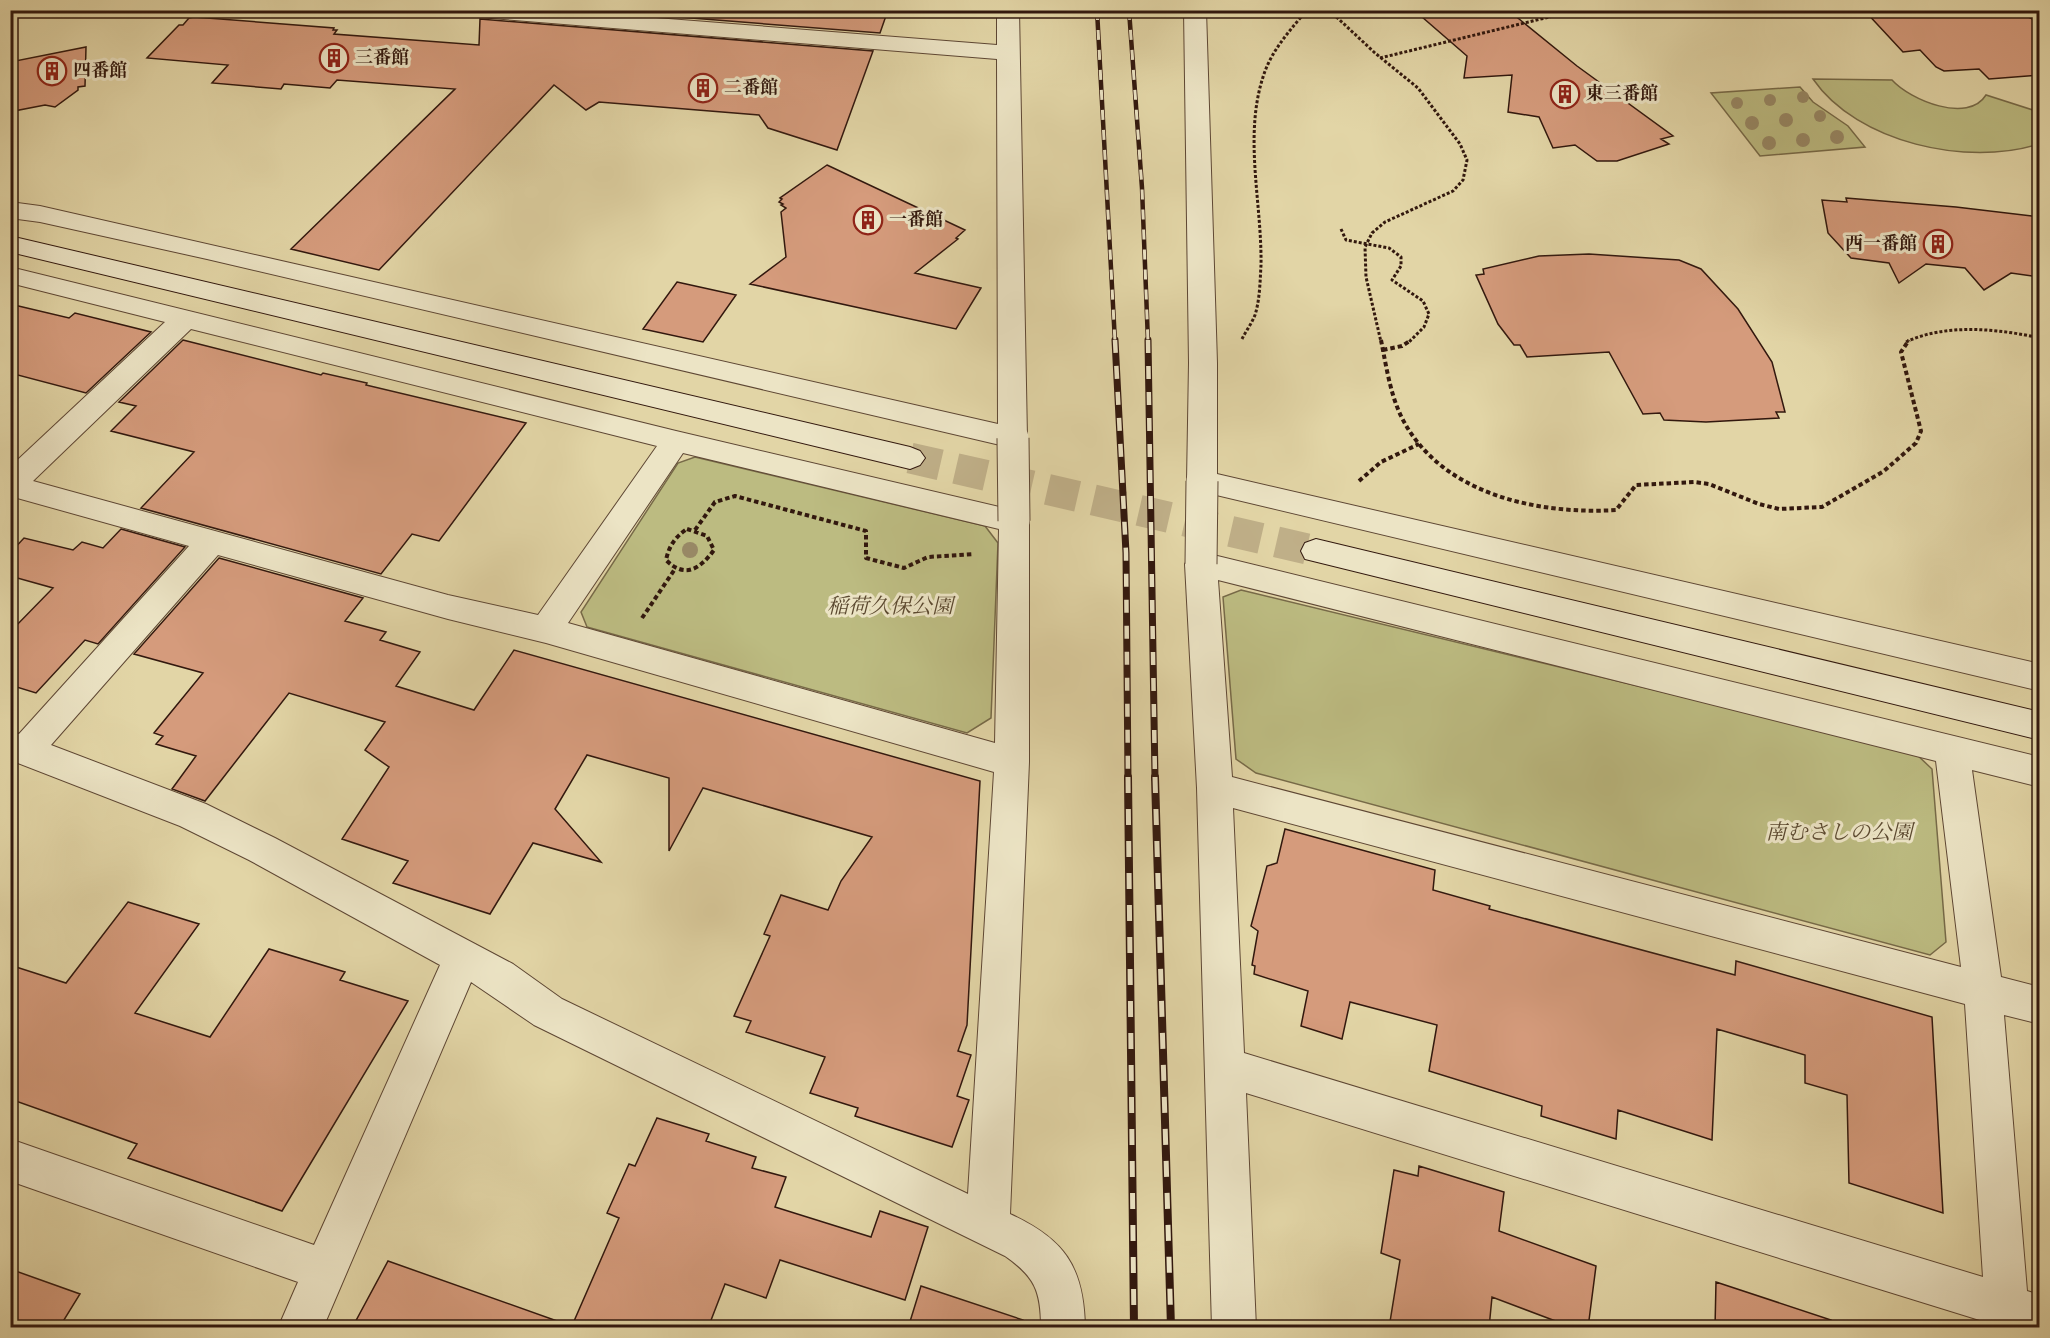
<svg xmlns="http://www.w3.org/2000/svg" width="2050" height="1338" font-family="'Old Standard TT','Noto Serif JP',serif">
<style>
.green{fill:#bcbb81;stroke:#776a48;stroke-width:1.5}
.building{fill:#d59b7c;stroke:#32180e;stroke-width:1.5}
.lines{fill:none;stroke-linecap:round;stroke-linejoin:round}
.secondary-tunnel{stroke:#bfaf88;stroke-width:31;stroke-dasharray:31 16;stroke-linecap:butt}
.street-casing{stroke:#5e4734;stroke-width:2}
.secondary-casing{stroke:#32180e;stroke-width:2}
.path-far1{stroke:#32180e;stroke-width:3;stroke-dasharray:3 2;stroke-linecap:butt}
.path{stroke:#32180e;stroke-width:4;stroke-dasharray:4.5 3;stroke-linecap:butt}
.street{fill:#ece4c5;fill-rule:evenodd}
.secondary{fill:#ece4c5;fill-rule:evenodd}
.rail-far2-casing{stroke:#32180e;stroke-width:4.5}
.rail-far1-casing{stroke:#32180e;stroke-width:7}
.rail-casing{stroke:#32180e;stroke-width:8}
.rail-far2{stroke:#ece4c5;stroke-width:3;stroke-dasharray:10;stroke-linecap:butt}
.rail-far1{stroke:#ece4c5;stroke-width:4.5;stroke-dasharray:13;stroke-linecap:butt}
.rail{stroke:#ece4c5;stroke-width:5;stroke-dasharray:16;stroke-linecap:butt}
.street-bridge-casing{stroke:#5e4734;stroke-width:33;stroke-linecap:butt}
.street-bridge{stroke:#ece4c5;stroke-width:31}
.tree{fill:#988865}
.labels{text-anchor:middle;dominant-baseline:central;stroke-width:6;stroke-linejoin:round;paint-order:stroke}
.far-poi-label{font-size:18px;font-weight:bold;fill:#32180e;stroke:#ece4c5;text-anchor:start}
.park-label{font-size:21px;font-style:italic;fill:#5b4930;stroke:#ece4c5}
</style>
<rect width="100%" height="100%" fill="#e2d5a6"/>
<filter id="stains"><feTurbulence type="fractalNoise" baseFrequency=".00333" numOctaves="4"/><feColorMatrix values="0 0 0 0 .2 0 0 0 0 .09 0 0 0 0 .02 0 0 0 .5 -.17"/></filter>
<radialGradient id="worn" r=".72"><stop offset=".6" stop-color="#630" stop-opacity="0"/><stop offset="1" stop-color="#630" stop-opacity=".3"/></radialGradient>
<path class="green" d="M1813,79L1892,80C1910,100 1968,124 1986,95L2039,112V144C1968,167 1857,143 1813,79Z
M1800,87L1813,102L1848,126L1865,147L1760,156L1711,93Z
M695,457L985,526L998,543L991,718L967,733L587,627L581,612L678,463Z
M1241,590L1915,753L1932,769L1946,942L1930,955L1256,773L1236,759L1223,597Z"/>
<path class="building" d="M589,10H888L880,33Z
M1414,10H1508L1577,66L1673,136L1661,139L1669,144L1617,161H1597L1575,145L1553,148L1539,117L1508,112L1512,75L1464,78L1467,56Z
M1864,10H2015L2040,23V75L1989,79L1979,69L1944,71L1936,67L1920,50L1903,52Z
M194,17L334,28L333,30H337L334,34L479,45L480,19L873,51L837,150L768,128L759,115L599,102L586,110L554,85L379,270L291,249L455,89L337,80L330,88L284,84L281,89L212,83L228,65L147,58L179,25H183L189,18Z
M86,47L85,86L78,87V90L55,107L45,105L14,111V103H10V62Z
M827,165L965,230L956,238L958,239L915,273L981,288L956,329L750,284L786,257L781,212L786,208L781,205L783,204L779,202L782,199L780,198Z
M1846,198L1956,207L2040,217V277L2011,273L1984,290L1965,268L1926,264L1899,283L1889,263L1851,258L1828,233L1822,200L1847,202Z
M1589,254L1679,260L1701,269L1738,309L1772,362L1785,412H1776L1779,418L1706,422L1664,420L1660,413L1643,414L1609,352L1527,357L1520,345H1514L1498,324L1476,275L1484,274L1483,269L1539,256Z
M677,282L736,295L703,342L643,329Z
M10,304L69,318L75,313L151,332L86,393L10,373Z
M183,340L321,375L323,373L367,383L366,385L526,423L439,541L412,534L381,574L141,508L194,452L111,431L136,406L119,402Z
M121,529L185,547L98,644L85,640L36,693L10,685V632L53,588L10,576V553L24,538L73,550L82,542L103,548Z
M219,558L363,598L345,621L386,632L380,640L420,652L396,686L474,710L514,650L980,781L967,1025L958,1051L971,1055L957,1096L969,1100L952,1147L855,1116L858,1108L810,1093L825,1057L746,1032L751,1021L734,1016L770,936L764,934L781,895L828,910L841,881L872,837L703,788L669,851V778L587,755L555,809L601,862L533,843L490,914L393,883L408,861L342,839L389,767L365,750L385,722L289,693L205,801L172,789L196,756L156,744L163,736L154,733L203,673L134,654Z
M1285,829L1435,870L1433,890L1490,906L1489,909L1735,975L1736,961L1932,1017L1943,1213L1849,1183L1847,1095L1805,1083V1055L1717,1029L1712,1140L1618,1110L1616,1139L1541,1116L1542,1106L1429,1071L1437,1025L1350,1002L1342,1039L1301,1026L1308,991L1254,974L1255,966L1252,965L1258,931L1251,926L1267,866L1277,863Z
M128,902L199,924L135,1013L210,1037L269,949L345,972L340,980L408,1001L282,1211L128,1158L137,1144L10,1099V965L66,983Z
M657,1118L709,1134L706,1141L756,1157L752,1168L786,1177L775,1207L871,1237L880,1211L928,1227L905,1300L780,1260L766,1298L725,1284L708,1328H571L619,1218L607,1213L629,1164L635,1166Z
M1419,1166L1504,1192L1499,1231L1596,1266L1588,1328H1574L1492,1297L1489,1328H1389L1400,1260L1381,1253L1394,1170L1418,1176Z
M388,1261L560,1322L559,1328H352Z
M10,1269L80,1294L59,1328H10Z
M1716,1282L1831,1320L1830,1328H1715Z
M921,1286L1023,1320L1022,1328H908Z"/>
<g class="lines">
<path class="secondary-tunnel" d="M910,458L1316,551"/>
<g class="street-casing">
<path id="street" d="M456,10H554L997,45V10H1019L1027,438L1023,445L1013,448L207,259L40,222L10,218V202L40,206L998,424L997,59L466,16L458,15Z
M1184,10H1206L1217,363V474L2040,664V691L1191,489L1187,481L1189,363Z
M10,267L676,431L1025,513L1029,521V762L1010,1214C1064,1239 1084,1266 1085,1328H1041C1041,1291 1035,1277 1005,1256L534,1025L471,982L323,1328H278L298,1282L10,1181V1139L314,1245L440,965L249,860L180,826L10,760V731L19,734L189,546L10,496V467L165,322L10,283ZM191,329L657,446L538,615L448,595L33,481ZM683,453L999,529L995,743L568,623ZM218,555L448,619L546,643L994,772L968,1194L562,999L513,964L275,838L206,804L51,745Z
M1201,552L2040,757V787L1972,770L2001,977L2040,987V1024L2004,1015L2027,1291L2040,1295V1328H1986V1322L1246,1093L1256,1328H1212L1197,788L1185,564L1190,556ZM1218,580L1936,761L1961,967L1232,777ZM1233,808L1965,1004L1983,1277L1244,1053Z"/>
</g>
<g class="secondary-casing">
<path id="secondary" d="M10,236L910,447L920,451L925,458L920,465L910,469L10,252Z
M1316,539L2040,712V740L1305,559L1301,551L1305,543Z"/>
</g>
<path class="path-far1" d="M1329,10L1375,53L1418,88L1460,144L1467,160L1463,180L1453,191L1385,222L1372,233L1365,247L1366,277L1381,342
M1380,58L1578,10
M1341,229L1346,240L1389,248L1401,257V266L1392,280L1423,301L1429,314L1424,327L1409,342
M1242,339C1246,331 1252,323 1255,315C1260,299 1260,281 1261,265C1262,202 1243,135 1264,74C1272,50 1291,29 1307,10
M1906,342C1946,323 1999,329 2040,338"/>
<path class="path" d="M1381,340C1386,365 1390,393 1401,416C1439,494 1537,515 1616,510L1636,485L1694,482L1709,484L1759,504L1779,509L1822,507L1884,471L1916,443L1921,431L1901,352L1909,340
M1383,350L1402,346L1411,340
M1359,481L1381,462L1419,444
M687,529L707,536L714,550C700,569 685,579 666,560C669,546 675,537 687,529Z
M695,530L715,502L735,496L866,531V558L904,568L928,557L974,554
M642,618L675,569"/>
<use href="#street" class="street"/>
<use href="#secondary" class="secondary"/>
<g class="rail-far2-casing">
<path id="rail-far2" d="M1097,10L1115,342
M1129,10L1142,188L1148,342"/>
</g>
<g class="rail-far1-casing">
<path id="rail-far1" d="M1115,340L1126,553L1128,779
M1148,340L1155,779"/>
</g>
<g class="rail-casing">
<path id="rail" d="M1128,777L1134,1328
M1155,777L1171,1328"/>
</g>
<use href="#rail-far2" class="rail-far2"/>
<use href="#rail-far1" class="rail-far1"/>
<use href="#rail" class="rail"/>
<g class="street-bridge-casing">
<path id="street-bridge" d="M1013,438L1014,521
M1201,564L1202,481"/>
</g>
<use href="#street-bridge" class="street-bridge"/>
</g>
<g class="tree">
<circle cx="1803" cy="97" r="6"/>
<circle cx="1770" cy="100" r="6"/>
<circle cx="1737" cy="103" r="6"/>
<circle cx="1820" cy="116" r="6"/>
<circle cx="1786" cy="120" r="7"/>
<circle cx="1752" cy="123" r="7"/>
<circle cx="1837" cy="137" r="7"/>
<circle cx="1803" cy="140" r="7"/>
<circle cx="1769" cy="143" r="7"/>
<circle cx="690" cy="550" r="8"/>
</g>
<defs>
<g id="building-ring" transform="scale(1.5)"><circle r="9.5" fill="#ece4c5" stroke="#8f2418" stroke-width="1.5"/><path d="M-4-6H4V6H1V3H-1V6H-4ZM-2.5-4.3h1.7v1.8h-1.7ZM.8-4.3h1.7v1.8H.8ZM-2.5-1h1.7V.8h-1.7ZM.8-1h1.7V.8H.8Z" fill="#8f2418"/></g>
</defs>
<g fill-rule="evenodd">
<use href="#building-ring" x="334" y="58"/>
<use href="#building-ring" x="52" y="71"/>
<use href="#building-ring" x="703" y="88"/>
<use href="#building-ring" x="1565" y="94"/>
<use href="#building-ring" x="868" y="220"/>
<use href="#building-ring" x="1938" y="244"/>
</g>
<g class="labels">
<g class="far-poi-label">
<text x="355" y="58">三番館</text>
<text x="73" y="71">四番館</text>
<text x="724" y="88">二番館</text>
<text x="1586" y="94">東三番館</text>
<text x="889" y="220">一番館</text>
<text x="1917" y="244" text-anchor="end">西一番館</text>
</g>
<g class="park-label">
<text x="890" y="607">稲荷久保公園</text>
<text x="1839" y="833">南むさしの公園</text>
</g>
</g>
<rect width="2050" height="1338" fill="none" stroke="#e2d5a6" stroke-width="36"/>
<rect x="12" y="12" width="2026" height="1314" fill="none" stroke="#32180e" stroke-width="3"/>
<rect x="18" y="18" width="2014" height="1302" fill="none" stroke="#32180e" stroke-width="1.5"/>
<rect width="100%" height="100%" filter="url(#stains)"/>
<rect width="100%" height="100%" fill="url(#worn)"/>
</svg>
